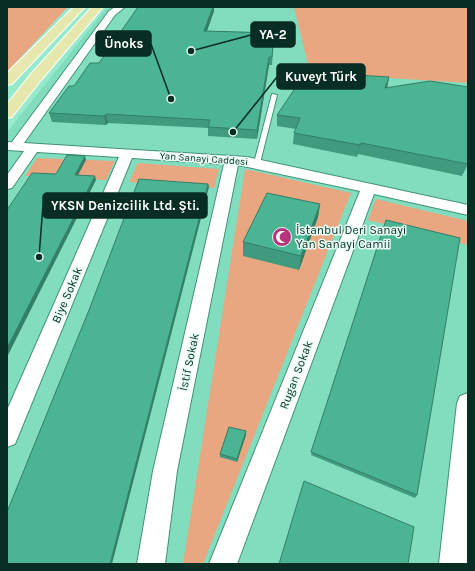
<svg xmlns="http://www.w3.org/2000/svg" width="475" height="571" font-family="Karla,sans-serif">
<style>
.built{fill:#82ddbe}
.green{fill:#e8a681}
.lines{fill:none;stroke-linecap:round;stroke-linejoin:round}
.service-casing{stroke:#3f9278;stroke-width:2}
.minor-casing{stroke:#3f9278;stroke-width:2}
.primary-casing{stroke:#fff;stroke-width:2}
.service{fill:#fff;fill-rule:evenodd}
.minor{fill:#fff;fill-rule:evenodd}
.primary{fill:#e6e8ad;fill-rule:evenodd}
.wall{fill:#409b7e}
.shaded-wall{fill:#347e67}
.building{fill:#4ab493;stroke:#347e67}
.labels{text-anchor:middle;dominant-baseline:central;stroke-width:3;stroke-linejoin:round;paint-order:stroke}
.far-street-label{font-size:10px;fill:#082d22;stroke:#e6fdf4}
.poi-label{font-size:12px;fill:#082d22;stroke:#e6fdf4;text-anchor:start}
.street-label{font-size:12px;fill:#082d22;stroke:#e6fdf4}
.leader{fill:none;stroke:#082d22;stroke-width:1.5}
.callout-dot{fill:#082d22;stroke:#e6fdf4;stroke-width:1.5}
.callout{fill:#082d22;stroke:#082d22;stroke-width:1.5}
.callout-label{font-size:13px;text-anchor:middle;font-weight:bold;fill:#fff}
</style>
<rect width="100%" height="100%" fill="#97eacc"/>
<path class="built" d="M107,7H468V564H7V132Z"/>
<path class="green" d="M7,7H68L7,72Z
M294,7H468V83L310,73Z
M37,158L115,161L106,180L25,176Z
M138,163L219,169L214,188L129,182Z
M245,169L351,193L203,564H183Z
M376,199L468,221V245L368,220Z"/>
<g class="lines">
<g class="service-casing">
<path id="service" d="M272,94L277,95L260,163L257,165L254,163Z"/>
</g>
<g class="minor-casing">
<path id="minor" d="M115,7H125L115,15L24,143L247,157L468,205V215L374,194L237,564H209L360,191L238,165L177,471L165,564H137L153,471L224,164L132,158L15,444L7,447V410L119,157L37,152L12,188L7,189V175L24,151L7,150V142H12L109,11Z
M468,393L467,564H439L457,403L460,396Z"/>
</g>
<g class="primary-casing">
<path id="primary" d="M74,7H85L12,84L7,85V73Z
M92,7H103L41,80L12,117L7,118V104L31,74Z"/>
</g>
<use href="#service" class="service"/>
<use href="#minor" class="minor"/>
<use href="#primary" class="primary"/>
</g>
<path class="wall" d="M138,7H214V11L207,31L274,33L272,65H269L257,139L208,136V128L108,123L106,125L52,122L49,113L99,63Z
M389,77L387,88L468,164L462,176L358,154L357,157L293,144L294,133L296,129L277,126V115Z
M320,204L318,217L299,270L243,256V242Z
M386,220L417,495L415,498L311,455Z
M246,431V435L237,462L220,457V454Z"/>
<path class="shaded-wall" d="M213,7H214V11L204,39V31Z
M269,57V65L257,139V130Z
M389,77L387,88H385Z
M106,114L108,123L106,125L104,116Z
M361,143L358,154L357,157L360,145Z
M85,156L86,160L76,179L75,175Z
M95,176L96,180L7,357V348Z
M208,184L209,187L112,564H110Z
M320,204L318,217L299,270L301,256Z
M246,431V435L237,462V459Z"/>
<path class="building" d="M138,7H213L204,31L274,33L272,57H269L257,130L208,127L210,120L106,114L104,116L49,113L69,86H74L90,63H99Z
M306,72L389,77L385,88L430,81L468,87V164L361,143L360,145L294,133L300,118L277,115Z
M67,155L85,156L75,175L95,176L7,348V210L32,173L56,174Z
M139,179L208,184L110,564H7V512L89,310Z
M267,193L320,204L301,256L243,242Z
M386,220L460,238L417,495L311,452Z
M229,427L246,431L237,459L220,454Z
M304,481L414,527L408,564H279Z"/>
<defs>
<g id="mosque-disc" transform="scale(1)"><circle r="9.5" fill="#b6347e" stroke="#e6fdf4"/><path d="M3.5-4.9A6 6 0 1 0 3.5 4.9A5 5 0 1 1 3.5-4.9Z" fill="#fff"/></g>
</defs>
<g fill-rule="evenodd">
<use href="#mosque-disc" x="282" y="237"/>
</g>
<g class="labels">
<g class="far-street-label">
<text transform="translate(204 159) rotate(4)">Yan Sanayi Caddesi</text>
</g>
<g class="poi-label">
<text x="296" y="230">İstanbul Deri Sanayi<tspan x="296" dy="14">Yan Sanayi Camii</tspan></text>
</g>
<g class="street-label">
<text transform="translate(67 295) rotate(-67)">Biye Sokak</text>
<text transform="translate(189 362) rotate(-78)">İstif Sokak</text>
<text transform="translate(296 375) rotate(-69)">Rugan Sokak</text>
</g>
</g>
<path class="leader" d="M191 51L251 35M171 99L151 44M233 132L277 77M39 257L43 205"/>
<g class="callout-dot">
<circle cx="191" cy="51" r="4"/>
<circle cx="171" cy="99" r="4"/>
<circle cx="233" cy="132" r="4"/>
<circle cx="39" cy="257" r="4"/>
</g>
<g class="callout">
<rect x="251" y="22" width="44" height="25" rx="4"/>
<rect x="96" y="31" width="55" height="25" rx="4"/>
<rect x="277" y="64" width="88" height="25" rx="4"/>
<rect x="43" y="193" width="164" height="25" rx="4"/>
</g>
<g class="callout-label">
<text x="273" y="39">YA-2</text>
<text x="124" y="48">Ünoks</text>
<text x="321" y="81">Kuveyt Türk</text>
<text x="125" y="210">YKSN Denizcilik Ltd. Şti.</text>
</g>
<rect width="475" height="571" fill="none" stroke="#082d22" stroke-width="16"/>
</svg>
